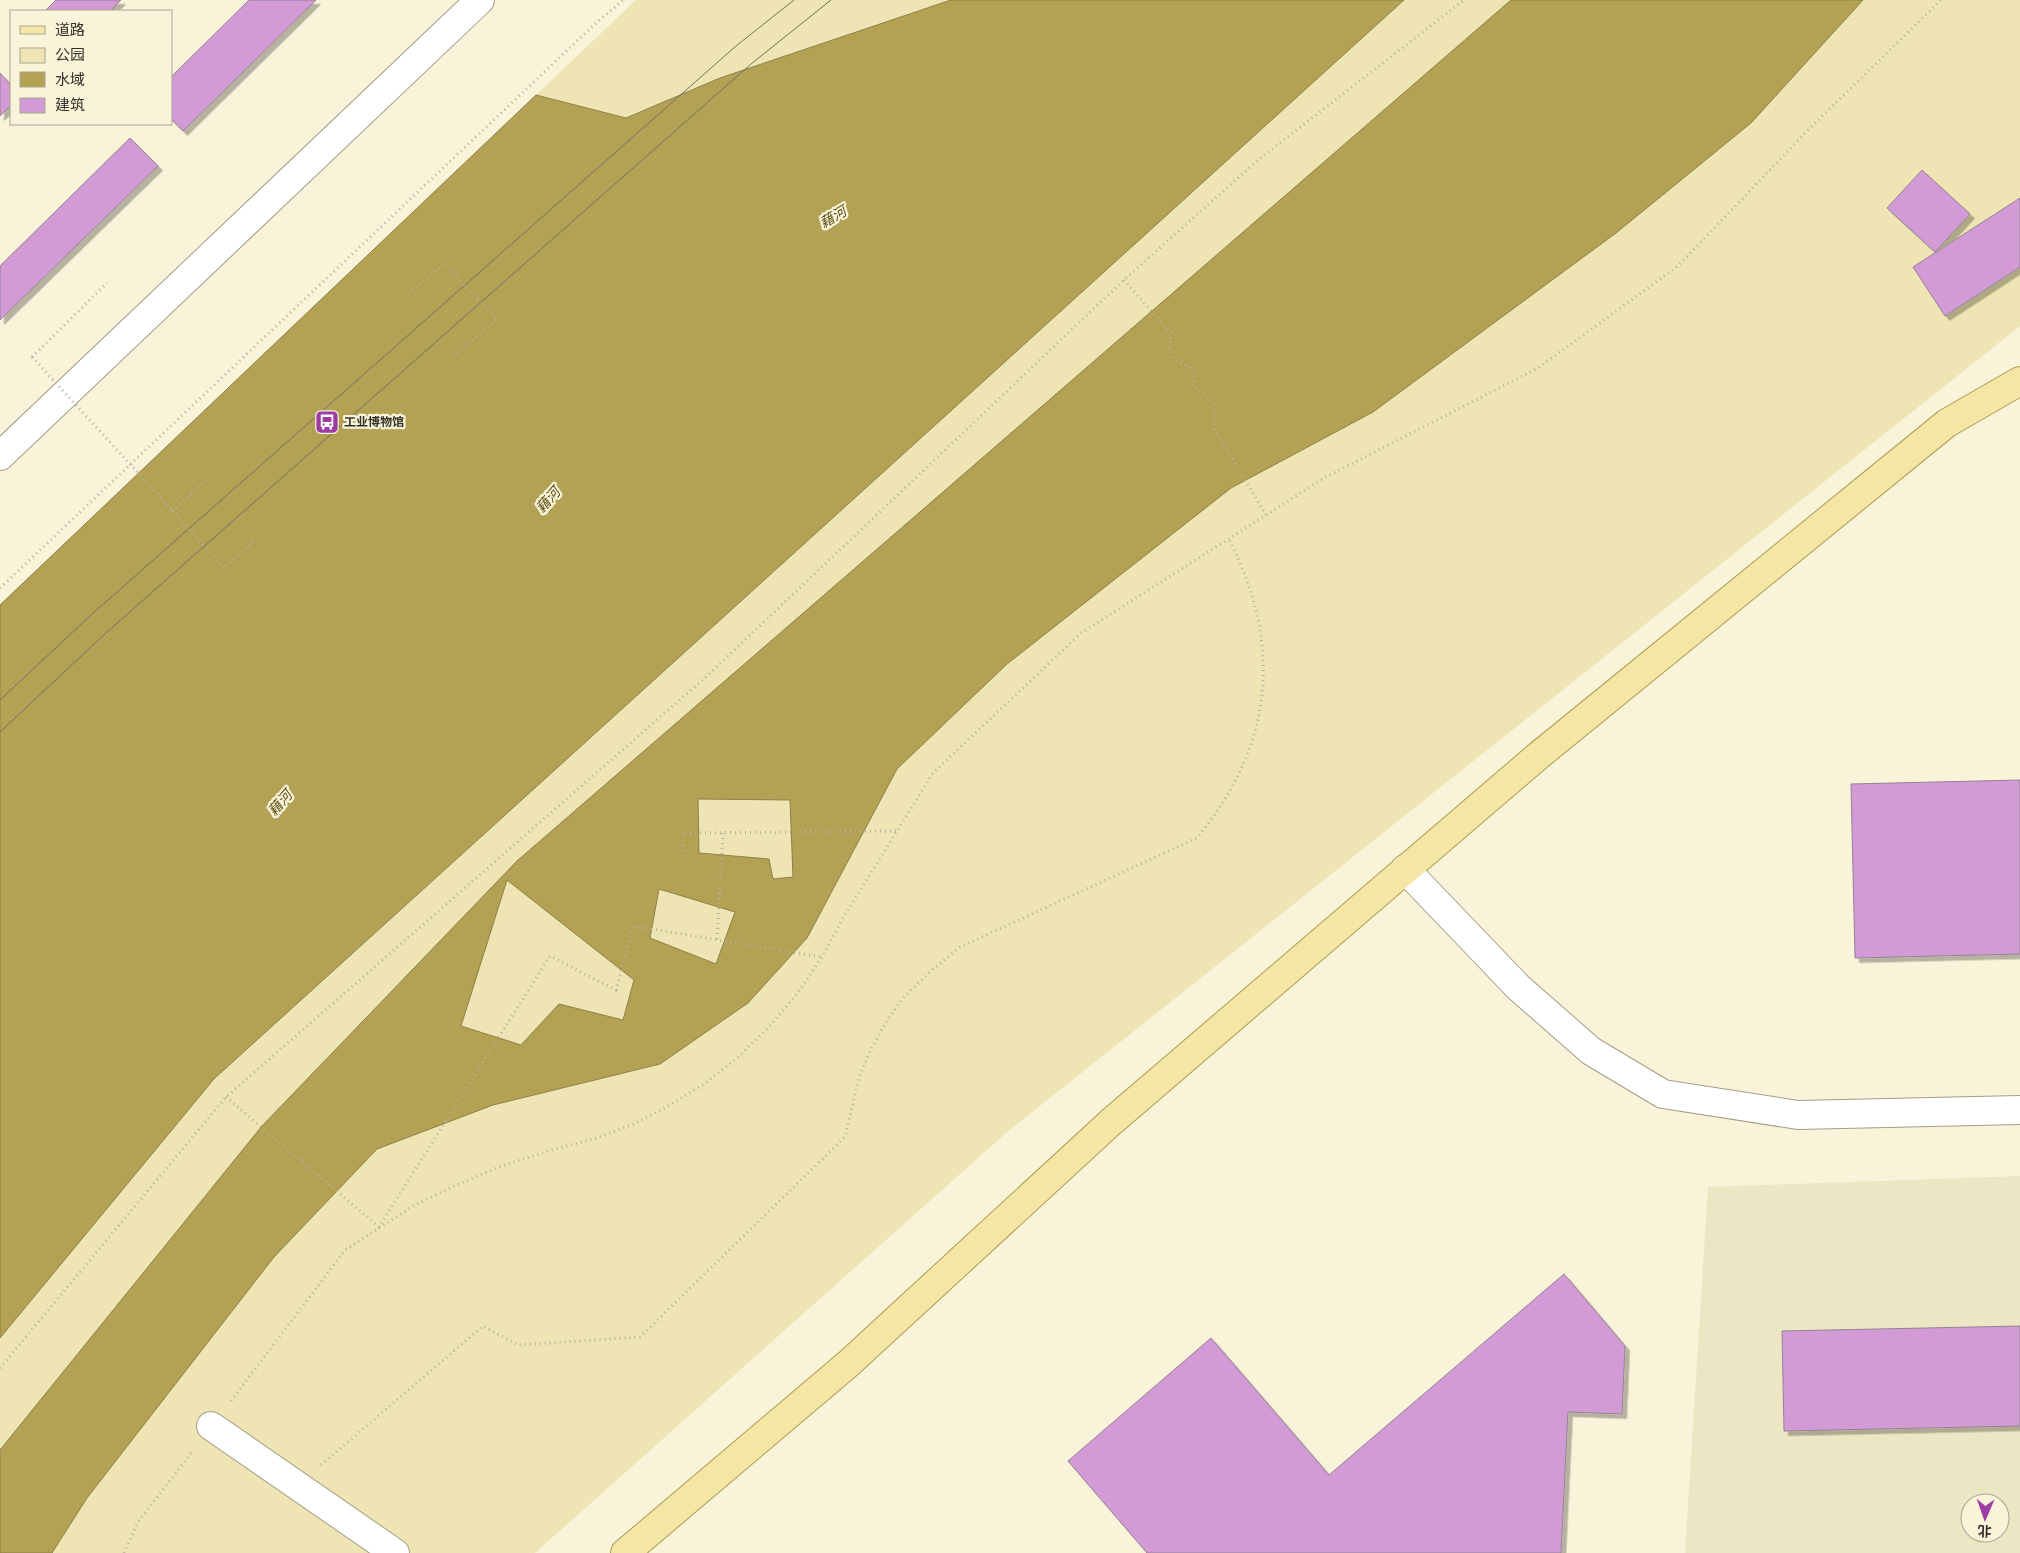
<svg xmlns="http://www.w3.org/2000/svg" width="2020" height="1553" font-family="Helvetica,'Noto Sans SC',sans-serif">
<style>
.built{fill:#ede6c4;fill-rule:evenodd}
.green{fill:#efe5b4}
.water{fill:#b3a254;stroke:#8d8047;fill-rule:evenodd}
.building{fill:#d29bd5;stroke:#948294;filter:url(#shadow)}
.lines{fill:none;stroke-linecap:round;stroke-linejoin:round}
.minor-casing{stroke:#a39e86;stroke-width:30}
.major-casing{stroke:#ac9c52;stroke-width:30}
.path{stroke:#b5b19c;stroke-width:3;stroke-dasharray:1 4;stroke-linecap:butt}
.minor{stroke:#fff;stroke-width:28}
.major{stroke:#f4e6a4;stroke-width:28}
.tram{stroke:#747162;stroke-width:1}
.path-bridge{stroke:#b5b19c;stroke-width:3;stroke-dasharray:1 4;stroke-linecap:butt}
.labels{text-anchor:middle;dominant-baseline:central;stroke-width:4.5;stroke-linejoin:round;paint-order:stroke}
.poi-label{font-size:12px;font-weight:bold;fill:#343228;stroke:#f8f3d9;text-anchor:start}
.water-label{font-size:14px;font-style:italic;fill:#5c5014;stroke:#f8f3d9}
</style>
<defs>
<filter id="shadow"><feDropShadow dx="4.5" dy="4.5" stdDeviation="0" flood-color="#0004"/></filter>
</defs>
<rect width="100%" height="100%" fill="#f8f3d9"/>
<path class="built" d="M2020,1176V1553H1685L1708,1187ZM1970,1503H2000V1533H1970Z"/>
<path class="green" d="M636,0H951L720,78L626,118L536,95Z
M1404,0H2020V326L1006,1133L535,1553H0V1338L214,1080Z"/>
<path class="water" d="M951,0H1404L214,1079L0,1338V605L536,95L626,118L720,78Z
M1511,0H1863L1751,123L1616,233L1373,412L1231,488L1007,664L897,769L807,938L748,1003L660,1064L493,1105L377,1149L274,1257L87,1498L52,1553H0V1450L262,1126L517,861ZM698,799L790,800L793,877L773,879L769,859L699,853ZM507,880L634,980L623,1020L559,1004L521,1045L461,1026ZM659,889L735,912L716,964L650,938Z"/>
<path class="building" d="M56,0H121L110,11H45Z
M249,0H316L183,131L171,119V77Z
M0,73L11,85V105L0,116Z
M130,138L158,166L0,320V266Z
M1922,170L1970,214L1935,252L1887,208Z
M2020,198V267L1945,316L1913,267Z
M2020,780V954L1855,958L1851,784Z
M1564,1274L1625,1346L1622,1414L1568,1412L1561,1553H1147L1068,1461L1211,1338L1329,1475Z
M2020,1326V1426L1784,1431L1782,1331Z"/>
<g class="lines">
<g class="minor-casing">
<path id="minor" d="M0,456L480,0
M1405,869L1518,987L1591,1051L1663,1094L1798,1115L2020,1110
M211,1426L395,1553"/>
</g>
<g class="major-casing">
<path id="major" d="M625,1553L848,1364L1111,1122L1538,756L1947,423L2020,381"/>
</g>
<path class="path" d="M1124,280L1171,333L1170,348L1176,361L1189,367L1195,376L1192,387L1214,402V428L1266,515
M408,294L444,264L497,319L457,354
M32,357L107,283
M206,480L173,511L224,568L255,540
M0,588L595,24L623,0
M683,851V833L896,831
M717,939L723,833
M226,1097L379,1227L550,956L616,990L633,926L822,957
M0,1368L226,1097L707,676L1124,280L1258,160L1464,0
M231,1401L345,1250L415,1205L452,1187L499,1167L548,1151L597,1138L634,1124L670,1105L704,1084L736,1059L768,1028L797,994L822,957L843,918L933,773L1081,633L1324,478L1538,368L1678,266L1808,130L1941,0
M321,1465L483,1326L518,1345L640,1337L845,1137L859,1077L871,1049L886,1022L904,997L931,971L960,947L1197,838C1274,744 1283,647 1229,539
M124,1553L138,1522L192,1452"/>
<use href="#minor" class="minor"/>
<use href="#major" class="major"/>
<path class="tram" d="M0,700L91,615L736,46L794,0
M0,732L107,632L751,64L831,0"/>
<path class="path-bridge" d="M32,357L173,511"/>
</g>
<defs>
<g id="bus-square" transform="scale(1.25)"><rect x="-9" y="-9" width="18" height="18" rx="4" fill="#9d3da4" stroke="#f8f3d9"/><path d="M-5-6H5V4H4V6H2V4H-2V6H-4V4H-5ZM-3.5-4V0h7V-4ZM-3.5 1.2v1.5H-2V1.2ZM2 1.2v1.5H3.5V1.2Z" fill="#fff"/></g>
</defs>
<g fill-rule="evenodd">
<use href="#bus-square" x="327" y="422"/>
</g>
<g class="labels">
<g class="poi-label">
<text x="344" y="422">工业博物馆</text>
</g>
<g class="water-label">
<text transform="translate(833 217) rotate(-31)">藉河</text>
<text transform="translate(548 500) rotate(-49)">藉河</text>
<text transform="translate(280 803) rotate(-49)">藉河</text>
</g>
</g>
<rect x="10" y="10" width="162" height="115" fill="#f8f3d9" stroke="#aaa692"/>
<rect x="20" y="26" width="25" height="8" fill="#f4e6a4" stroke="#aaa692"/>
<text x="55" y="35" font-size="15" fill="#343228">道路</text>
<rect x="20" y="48" width="25" height="15" fill="#efe5b4" stroke="#aaa692"/>
<text x="55" y="60" font-size="15" fill="#343228">公园</text>
<rect x="20" y="72" width="25" height="15" fill="#b3a254" stroke="#aaa692"/>
<text x="55" y="85" font-size="15" fill="#343228">水域</text>
<rect x="20" y="98" width="25" height="15" fill="#d29bd5" stroke="#aaa692"/>
<text x="55" y="110" font-size="15" fill="#343228">建筑</text>
<g transform="translate(1985 1518) rotate(182)"><circle r="24" fill="#f8f3d9" stroke="#aaa692"/>
<path d="M0-4L9 19L0 12L-9 19Z" fill="#9d3da4"/>
<text y="-8" font-size="14" font-weight="bold" text-anchor="middle" fill="#343228">北</text>
</g>
</svg>
